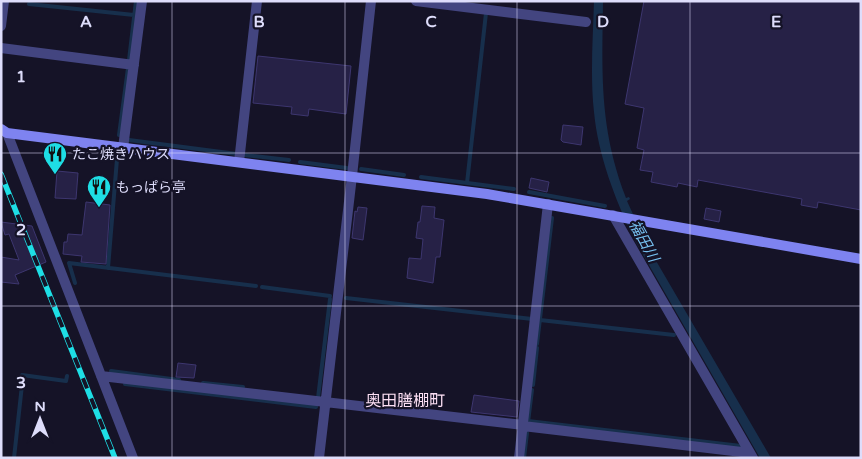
<svg xmlns="http://www.w3.org/2000/svg" width="862" height="459" font-family="'Varela Round','Noto Sans JP',sans-serif">
<style>
.water{fill:#172f4c}
.lines{fill:none;stroke-linecap:round;stroke-linejoin:round}
.stream{stroke:#172f4c;stroke-width:4}
.building{fill:#262146;stroke:#3d366f}
.street{stroke:#434580;stroke-width:10}
.secondary{stroke:#7e83f0;stroke-width:10}
.rail-casing{stroke:#1edee5;stroke-width:5.5}
.rail{stroke:#151327;stroke-width:4;stroke-dasharray:11;stroke-linecap:butt}
.grid{fill:none;stroke:#deddfb;stroke-width:1;stroke-opacity:0.55}
.labels{text-anchor:middle;dominant-baseline:central;stroke-width:4.5;stroke-linejoin:round;paint-order:stroke}
.poi-label{font-size:14px;fill:#deddfb;stroke:#151327;text-anchor:start}
.water-label{font-size:15px;font-style:italic;fill:#76bfef;stroke:#151327}
.quarter-label{font-size:16px;fill:#fbdef3;stroke:#151327}
.grid-label{font-size:16px;text-anchor:middle;font-weight:bold;fill:#deddfb;stroke:#151327;stroke-width:4.5;stroke-linejoin:round;paint-order:stroke}
</style>
<rect width="100%" height="100%" fill="#151327"/>
<path class="water" d="M594,1H603C602,74 599,128 626,198L629,197L630,199L627,201L648,247L771,458H760L634,239C615,199 598,155 594,112C590,75 593,38 594,1Z"/>
<g class="lines">
<path class="stream" d="M29,4L134,15
M129,60L136,1
M119,135L128,68
M129,140L237,154
M244,155L289,160
M300,162L347,168
M361,169L404,175
M421,177L514,189
M467,183L486,13
M529,192L605,206
M108,268L117,159
M75,283L69,263L256,286
M262,287L330,296
M346,298L532,319
M540,320L674,335
M537,344L552,218
M111,371L179,380
M22,375L66,381L67,376
M203,383L243,387
M125,384L316,407
M533,385L537,348
M318,398L330,299
M528,421L741,446
M528,422L532,390
M14,458L22,385
M524,458L527,433"/>
</g>
<path class="building" d="M644,1H861V210L818,202L817,208L801,205L802,199L698,180L697,187L678,183L677,187L651,182L653,172L640,170L644,150L637,148L644,108L625,104Z
M258,56L351,66L346,114L309,109L308,116L291,114L292,107L253,103Z
M563,125L583,127L581,145L563,142L561,140Z
M57,171L78,173L76,199L55,198Z
M531,178L549,182L547,192L529,188Z
M86,202L110,205L106,264L81,262L82,256L63,254L64,242H67L68,234L82,235Z
M422,206L435,207L434,218L444,220L440,257H436L433,283L407,278L409,258L421,259L423,239L416,238L418,222H420Z
M358,207L367,208L363,240L352,238L355,211L357,212Z
M706,208L721,211L719,222L704,219Z
M1,222L32,226L46,262L15,275L19,284L1,282V257L19,260L9,234L5,235Z
M178,363L196,365L194,378L176,377Z
M474,395L519,401L517,417L471,412Z"/>
<g class="lines">
<path class="street" d="M416,1L586,22
M1,26L4,1
M1,48L134,65
M7,133L133,458
M123,148L142,1
M239,162L257,1
M613,215L753,458
M101,376L523,425
M523,426L750,453
M319,458L352,176L371,1
M519,458L548,204"/>
<path class="secondary" d="M1,129L7,133L487,194L861,259"/>
<g class="rail-casing">
<path id="rail" d="M1,174L115,458"/>
</g>
<use href="#rail" class="rail"/>
</g>
<path class="grid" d="M172,1V458M345,1V458M517,1V458M690,1V458M1,153H861M1,306H861"/>
<defs>
<g id="restaurant-pin" transform="scale(1.25)"><path d="M0 17L-7.5 6A9.5 9.5 0 1 1 7.5 6Z" fill="#1edee5" stroke="#151327"/><path d="M-5-6h1v4h1v-4h1v4h1v-4h1v5L-1.5 .5V6h-2V.5L-5-1ZM5-6V6H3V1.5H1.5Q1.5-4 5-6Z" fill="#111"/></g>
</defs>
<g fill-rule="evenodd">
<use href="#restaurant-pin" x="55" y="154"/>
<use href="#restaurant-pin" x="99" y="187"/>
</g>
<g class="labels">
<g class="poi-label">
<text x="72" y="154">たこ焼きハウス</text>
<text x="116" y="187">もっぱら亭</text>
</g>
<g class="water-label">
<text transform="translate(644 241) rotate(61)">福田川</text>
</g>
<g class="quarter-label">
<text x="405" y="401">奥田膳棚町</text>
</g>
</g>
<g class="grid-label">
<text x="86" y="27">A</text>
<text x="259" y="27">B</text>
<text x="431" y="27">C</text>
<text x="603" y="27">D</text>
<text x="776" y="27">E</text>
<text x="21" y="82">1</text>
<text x="21" y="235">2</text>
<text x="21" y="388">3</text>
</g>
<rect width="862" height="459" fill="none" stroke="#deddfb" stroke-width="5"/>
<g transform="translate(40 419)" stroke="#151327" stroke-width="4" paint-order="stroke">
<path d="M0-4L9 19L0 12L-9 19Z" fill="#deddfb"/>
<text y="-8" font-size="14" font-weight="bold" text-anchor="middle" fill="#deddfb">N</text>
</g>
</svg>
